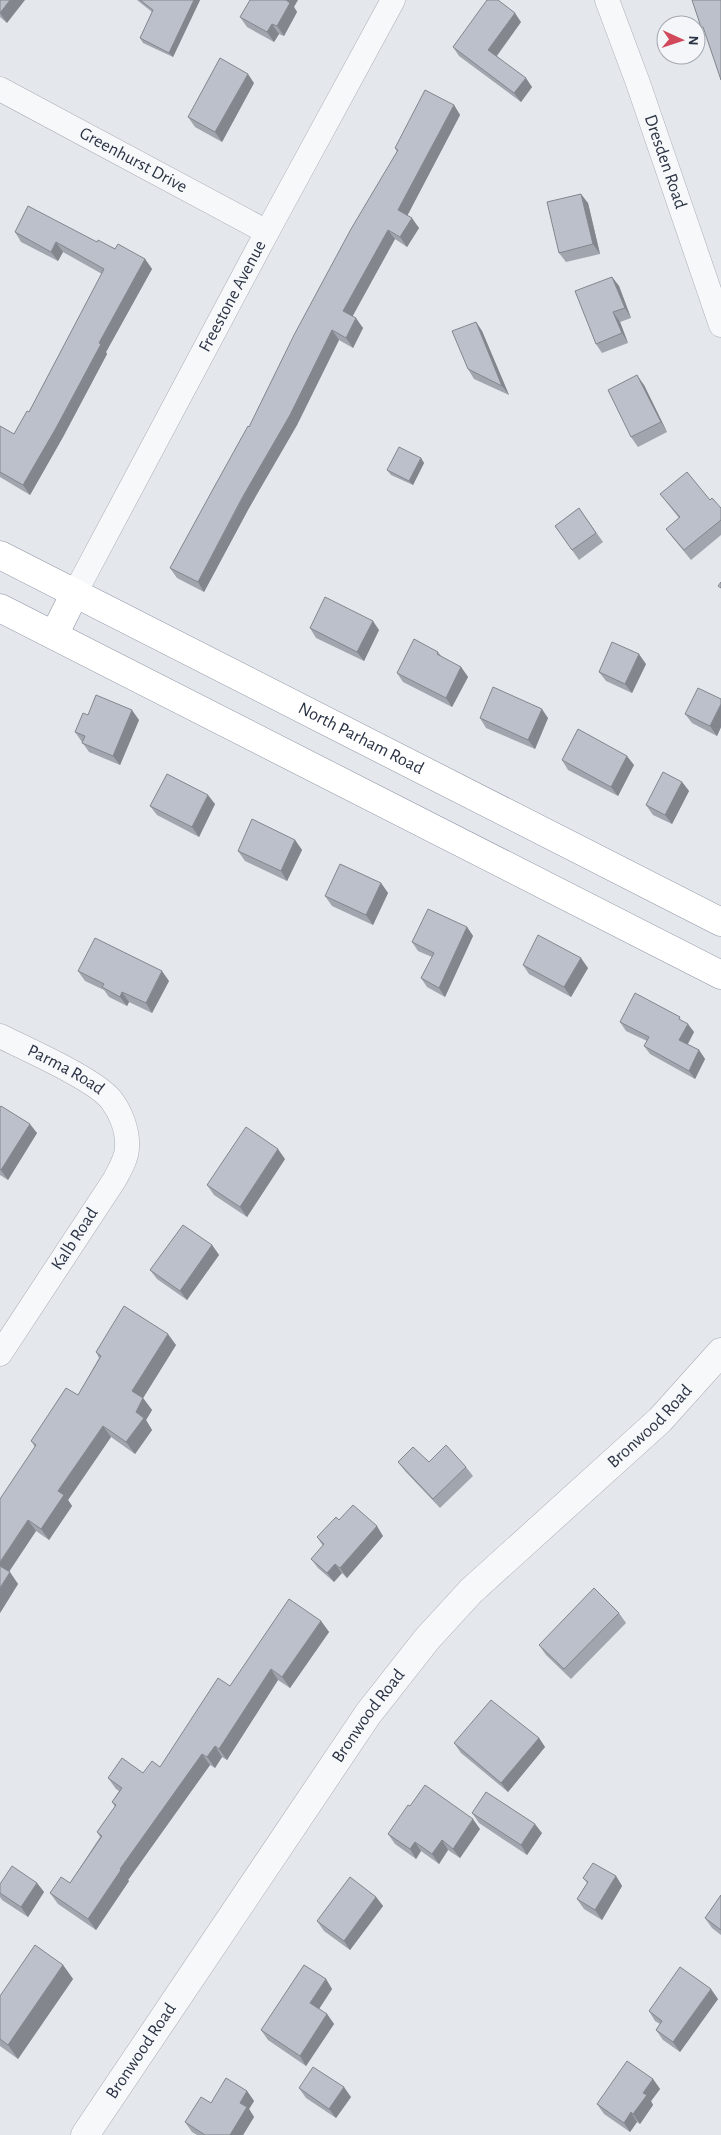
<svg xmlns="http://www.w3.org/2000/svg" width="721" height="2135" font-family="'Alegreya Sans',sans-serif">
<style>
.lines{fill:none;stroke-linecap:round;stroke-linejoin:round}
.minor-casing{stroke:#a9aeb7;stroke-width:25}
.tertiary-casing{stroke:#a9aeb7;stroke-width:29}
.trunk-casing{stroke:#8b94a3;stroke-width:29}
.minor{stroke:#f7f8fa;stroke-width:24}
.tertiary{stroke:#f7f8fa;stroke-width:28}
.trunk{stroke:#fff;stroke-width:28}
.wall{fill:#a1a5ae}
.shaded-wall{fill:#83868d}
.building{fill:#bbc0ca;stroke:#83868d}
.labels{text-anchor:middle;dominant-baseline:central;stroke-width:4;stroke-linejoin:round;paint-order:stroke}
.street-label{font-size:18px;fill:#2b3445;stroke:#f4f6f9}
</style>
<rect width="100%" height="100%" fill="#e4e7ec"/>
<g class="lines">
<g class="minor-casing">
<g id="minor">
<path id="s1" d="M607,0L638,83L721,325"/>
<path id="s2" d="M0,89L267,232"/>
<path id="s3" d="M75,593L267,232L393,0"/>
<path id="s4" d="M0,1036C26,1049 97,1080 112,1101C121,1113 128,1131 127,1147C127,1158 120,1169 115,1179L0,1354"/>
</g>
</g>
<g class="tertiary-casing">
<g id="tertiary">
<path id="s5" d="M85,2135L368,1714L427,1639L471,1591L660,1420L721,1352"/>
</g>
</g>
<g class="trunk-casing">
<g id="trunk">
<path id="s6" d="M0,555L721,922"/>
<path d="M0,608L721,975"/>
<path d="M54,635L75,593"/>
</g>
</g>
<use href="#minor" class="minor"/>
<use href="#tertiary" class="tertiary"/>
<use href="#trunk" class="trunk"/>
</g>
<path class="wall" d="M0,0L7,23L0,17Z
M137,0H200L173,57L143,43L140,38L152,12Z
M294,7L297,12L284,36L279,34L274,42L247,27L240,17Z
M521,22L497,56L532,87L521,102L459,56L453,47Z
M254,83L222,142L195,127L188,117Z
M454,105L460,115L407,216L419,228L407,247L395,239L352,316L363,328L353,348L339,340L297,425L249,508L204,592L177,578L170,568L249,427L397,152L395,148Z
M588,203L600,254L566,262L559,253Z
M15,232L97,242L145,259L152,269L106,352L107,354L63,437L30,495L0,477V426L14,434L29,412L102,274L63,252L58,261L21,242Z
M612,277L619,286L631,318L620,322L628,343L602,353L596,344Z
M476,322L482,331L509,395L474,379L468,369Z
M644,385L667,432L638,447L631,437Z
M421,458L424,463L413,485L391,475L387,470Z
M660,494L710,500L721,508V535L691,560L673,538L666,529L679,518Z
M579,508L603,542L579,560L555,526Z
M310,628L379,630L364,661L316,638Z
M438,652L442,657L461,667L468,677L452,707L403,682L397,673Z
M646,664L632,693L606,681L599,672Z
M721,699V727L717,736L692,723L685,714Z
M88,715L139,720L120,765L89,752L75,732Z
M480,718H548L535,749L486,728Z
M562,760L634,765L618,796L568,770Z
M682,782L689,791L672,824L653,815L646,805Z
M215,804L199,837L157,815L150,806Z
M295,840L302,850L287,881L245,861L238,851Z
M381,883L388,893L373,925L332,906L325,896Z
M467,927L473,936L445,997L427,987L421,978L432,957L418,951L412,942Z
M523,965L588,968L571,997L529,974Z
M78,971L169,981L152,1013L129,1002L127,1006L109,997L104,990L85,981Z
M683,1021L694,1032L688,1044L699,1050L705,1059L695,1079L650,1054L644,1046L647,1041L626,1031L620,1022Z
M0,1107L37,1133L8,1180L0,1175Z
M285,1159L247,1217L214,1195L207,1185Z
M212,1245L219,1255L187,1300L157,1279L150,1270Z
M176,1345L143,1398L152,1410L146,1420L152,1430L135,1454L111,1437L68,1500L72,1506L49,1540L36,1531L9,1572L18,1584L0,1613L35,1447L31,1441L78,1395L99,1358L96,1352Z
M398,1462H429L466,1467L473,1476L440,1508L405,1471Z
M339,1520L383,1536L347,1578L342,1573L334,1582L318,1568L311,1559L323,1546L317,1537Z
M619,1613L626,1623L571,1679L546,1655L539,1645Z
M321,1621L329,1632L290,1688L278,1680L227,1760L222,1757L215,1768L210,1765L128,1880L129,1881L96,1930L58,1904L50,1893L70,1883L100,1837L97,1832L115,1807L112,1802L119,1791L116,1789L108,1778L143,1773L160,1767L230,1686Z
M539,1738L545,1747L508,1792L461,1753L454,1743Z
M410,1806L480,1829L460,1858L448,1850L439,1864L421,1851L416,1859L395,1844L388,1834Z
M472,1813L542,1833L527,1855L479,1823Z
M616,1876L622,1886L602,1920L584,1909L577,1899L587,1883L583,1878Z
M37,1883L44,1892L28,1917L2,1900L0,1897V1884Z
M721,1895V1935L712,1928L705,1918Z
M376,1897L383,1906L350,1950L324,1931L317,1921Z
M63,1965L73,1979L18,2059L0,2046V1996Z
M326,1979L332,1989L319,2009L327,2014L334,2024L306,2066L268,2040L261,2030Z
M718,1999L680,2052L663,2040L656,2030L660,2024L655,2021L649,2011Z
M653,2079L660,2089L651,2101L653,2105L640,2124L637,2122L630,2132L604,2114L597,2104Z
M299,2088L351,2097L336,2118L306,2098Z
M247,2091L254,2101L249,2109L254,2117L243,2135H197L192,2132L185,2122L211,2103Z"/>
<path class="shaded-wall" d="M10,0H25L7,23L0,13Z
M194,0H200L173,57L169,53Z
M286,0H298L294,7L297,12L284,36L277,26Z
M515,13L521,22L495,58L488,50Z
M272,24L279,34L274,42L267,32Z
M248,74L254,83L222,142L215,132Z
M526,78L532,87L521,102L514,93Z
M454,105L460,115L405,220L398,210Z
M581,194L588,203L600,254L593,244Z
M412,218L419,228L407,247L400,237Z
M388,230L395,239L350,321L343,311Z
M56,242L63,252L58,261L51,252Z
M145,259L152,269L106,352L107,354L63,437L30,495L23,485L99,343Z
M612,277L619,286L631,318L625,308Z
M613,312L620,322L628,343L622,333Z
M356,318L363,328L353,348L346,338Z
M476,322L482,331L509,395L502,386Z
M332,330L339,340L297,425L249,508L204,592L198,582Z
M637,375L644,385L667,432L661,422Z
M421,458L424,463L413,485L409,481Z
M373,621L379,630L364,661L357,652Z
M639,654L646,664L632,693L625,684Z
M461,667L468,677L452,707L446,698Z
M721,704V727L717,736L710,726Z
M542,709L548,718L535,749L528,740Z
M132,710L139,720L120,765L113,756Z
M627,756L634,765L618,796L611,787Z
M682,782L689,791L672,824L665,815Z
M208,795L215,804L199,837L192,827Z
M295,840L302,850L287,881L281,871Z
M381,883L388,893L373,925L366,915Z
M467,927L473,936L445,997L439,988Z
M581,958L588,968L571,997L564,987Z
M162,971L169,981L152,1013L146,1003Z
M122,992L129,1002L127,1006L120,997Z
M688,1024L694,1032L685,1049L679,1040Z
M699,1050L705,1059L695,1079L689,1071Z
M30,1124L37,1133L8,1180L1,1170Z
M278,1149L285,1159L247,1217L240,1207Z
M212,1245L219,1255L187,1300L180,1291Z
M168,1334L176,1345L140,1403L132,1391Z
M143,1398L152,1410L146,1420L152,1430L135,1454L126,1442L136,1412Z
M103,1426L111,1437L68,1500L72,1506L49,1540L41,1529L58,1491Z
M28,1520L36,1531L6,1576L0,1568V1562Z
M377,1526L383,1536L347,1578L340,1568Z
M335,1564L342,1573L334,1582L327,1573Z
M10,1572L18,1584L0,1613V1588Z
M321,1621L329,1632L290,1688L282,1677Z
M271,1669L278,1680L227,1760L219,1749Z
M539,1738L545,1747L508,1792L501,1783Z
M215,1746L222,1757L215,1768L207,1757Z
M202,1754L210,1765L128,1880L129,1881L96,1930L88,1919L120,1869Z
M473,1819L480,1829L460,1858L453,1849Z
M535,1824L542,1833L527,1855L521,1845Z
M442,1840L448,1850L439,1864L432,1854Z
M415,1842L421,1851L416,1859L410,1849Z
M616,1876L622,1886L602,1920L595,1910Z
M37,1883L44,1892L28,1917L21,1907Z
M376,1897L383,1906L350,1950L344,1941Z
M63,1965L73,1979L18,2059L8,2045Z
M326,1979L332,1989L317,2012L310,2003Z
M711,1989L718,1999L680,2052L673,2042Z
M327,2014L334,2024L306,2066L300,2056Z
M653,2079L660,2089L651,2101L653,2105L640,2124L633,2114L643,2093Z
M344,2087L351,2097L336,2118L329,2109Z
M247,2091L254,2101L249,2109L254,2117L243,2135H230L240,2103Z
M631,2112L637,2122L630,2132L624,2123Z"/>
<path class="building" d="M0,0H10L0,13Z
M140,0H194L169,53L140,38L153,10Z
M250,0H286L290,3L277,26L272,24L267,32L240,17Z
M487,0H498L515,13L488,50L526,78L514,93L453,47Z
M692,0H721V80L703,27H701Z
M220,58L248,74L215,132L188,117Z
M425,90L454,105L398,210L412,218L400,237L388,230L343,311L356,318L346,338L332,330L290,415L242,498L198,582L170,568L212,491L248,426L249,427L294,335L351,229L398,150L395,148Z
M581,194L593,244L559,253L547,202Z
M28,206L97,242L98,240L115,249L118,244L145,259L99,343L101,344L56,428L23,485L0,472V426L14,434L27,411L29,412L104,269L56,242L51,252L15,232Z
M612,277L625,308L613,312L622,333L596,344L575,291Z
M476,322L502,386L468,369L452,331Z
M637,375L661,422L631,437L608,390Z
M399,447L421,458L409,481L387,470Z
M687,472L710,500L712,498L721,508V520L684,550L666,529L680,517L660,494Z
M579,508L596,533L572,550L555,526Z
M721,582V588L718,586Z
M325,597L373,621L357,652L310,628Z
M414,639L438,652L437,654L461,667L446,698L397,673Z
M612,642L639,654L625,684L599,672Z
M493,687L542,709L528,740L480,718Z
M698,688L721,699V704L710,726L685,714Z
M96,695L132,710L113,756L82,743L85,736L75,732L83,713L88,715Z
M578,729L627,756L611,787L562,760Z
M663,772L682,782L665,815L646,805Z
M167,774L208,795L192,827L150,806Z
M252,819L295,840L281,871L238,851Z
M340,864L381,883L366,915L325,896Z
M428,909L467,927L439,988L421,978L434,953L412,942Z
M538,935L581,958L564,987L523,965Z
M95,938L162,971L146,1003L122,992L120,997L102,987L104,984L78,971Z
M635,993L680,1017L679,1019L688,1024L679,1040L699,1050L689,1071L644,1046L649,1037L620,1022Z
M1,1106L30,1124L1,1170L0,1169V1107Z
M246,1127L278,1149L240,1207L207,1185Z
M183,1225L212,1245L180,1291L150,1270Z
M124,1306L168,1334L132,1391L143,1398L136,1412L144,1418L126,1442L103,1426L58,1491L64,1495L41,1529L28,1520L0,1562V1499L36,1445L31,1441L66,1388L78,1395L101,1356L96,1352Z
M446,1445L466,1467L433,1499L398,1462L413,1447L429,1462Z
M353,1505L377,1526L340,1568L335,1564L327,1573L311,1559L324,1544L317,1537L336,1517L339,1520Z
M0,1566L10,1572L0,1588Z
M594,1588L619,1613L564,1669L539,1645Z
M289,1599L321,1621L282,1677L271,1669L219,1749L215,1746L207,1757L202,1754L120,1869L121,1870L88,1919L50,1893L61,1877L70,1883L102,1836L97,1832L116,1805L112,1802L122,1788L108,1778L122,1758L143,1773L152,1761L160,1767L218,1678L230,1686Z
M491,1700L539,1738L501,1783L454,1743Z
M425,1785L473,1819L453,1849L442,1840L432,1854L415,1842L410,1849L388,1834L408,1805L410,1806Z
M486,1792L535,1824L521,1845L472,1813Z
M593,1863L616,1876L595,1910L577,1899L588,1882L583,1878Z
M12,1866L37,1883L21,1907L0,1893V1884Z
M350,1877L376,1897L344,1941L317,1921Z
M721,1895V1930L705,1918Z
M35,1945L63,1965L8,2045L0,2039V1996Z
M304,1965L326,1979L310,2003L327,2014L300,2056L261,2030Z
M680,1967L711,1989L673,2042L656,2030L662,2021L649,2011Z
M627,2061L653,2079L643,2093L647,2095L633,2114L631,2112L624,2123L597,2104Z
M313,2067L344,2087L329,2109L299,2088Z
M226,2078L247,2091L240,2103L247,2107L230,2135H205L185,2122L201,2097L211,2103Z"/>
<g class="labels">
<g class="street-label">
<text stroke="none"><textPath href="#s2" startOffset="151">Greenhurst Drive</textPath></text>
<text stroke="none"><textPath href="#s1" startOffset="172">Dresden Road</textPath></text>
<text stroke="none"><textPath href="#s3" startOffset="336">Freestone Avenue</textPath></text>
<text stroke="none"><textPath href="#s6" startOffset="405">North Parham Road</textPath></text>
<text stroke="none"><textPath href="#s4" startOffset="74">Parma Road</textPath></text>
<text transform="translate(75 1239) rotate(-57)">Kalb Road</text>
<text stroke="none"><textPath href="#s5" startOffset="911">Bronwood Road</textPath></text>
<text stroke="none"><textPath href="#s5" startOffset="506">Bronwood Road</textPath></text>
<text stroke="none"><textPath href="#s5" startOffset="101">Bronwood Road</textPath></text>
</g>
</g>
<g transform="translate(681 40) rotate(93)"><circle r="24" fill="#f4f6f9" stroke="#a4a8b1"/>
<path d="M0-4L9 19L0 12L-9 19Z" fill="#d1495b"/>
<text y="-8" font-size="14" font-weight="bold" text-anchor="middle" fill="#2b3445">N</text>
</g>
</svg>
